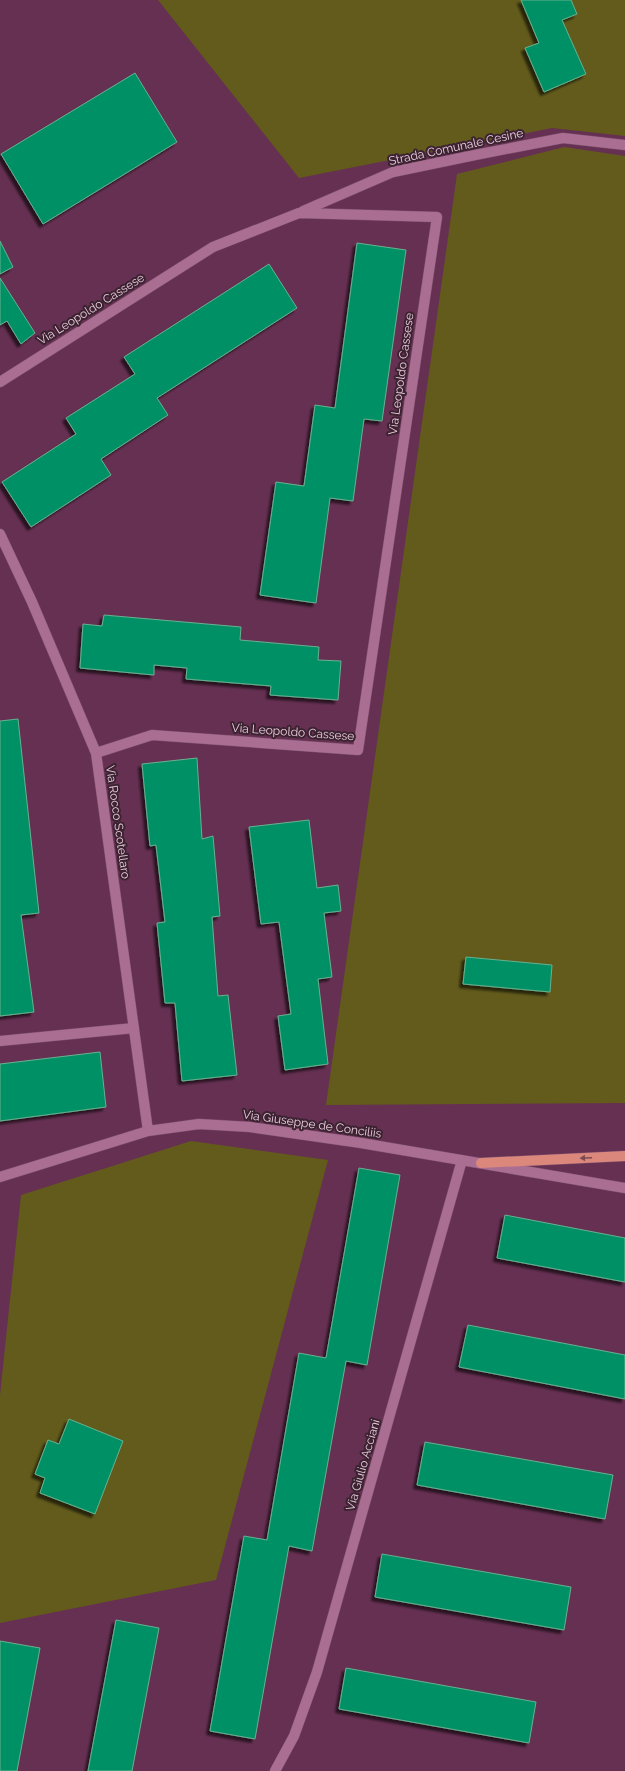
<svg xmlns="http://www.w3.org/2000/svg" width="625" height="1771" font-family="Raleway,sans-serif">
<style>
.green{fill:#625b1c}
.building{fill:#039065;stroke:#67b190;filter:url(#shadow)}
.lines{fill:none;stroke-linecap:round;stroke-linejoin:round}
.minor-casing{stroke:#7d506d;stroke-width:11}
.primary-casing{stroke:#7d506d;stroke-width:11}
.minor{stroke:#aa6e92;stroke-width:10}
.primary{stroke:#db877c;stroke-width:10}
.oneway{fill:#7b4b4f}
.labels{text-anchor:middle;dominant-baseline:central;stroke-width:4;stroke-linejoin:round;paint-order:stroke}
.street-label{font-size:12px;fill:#edccdf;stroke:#3b2331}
</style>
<defs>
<filter id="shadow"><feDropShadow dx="-3.5" dy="3.5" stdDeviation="1" flood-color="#0009"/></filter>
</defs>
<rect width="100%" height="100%" fill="#663052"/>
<path class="green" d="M158,0H625V136L552,128L299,178Z
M564,147L625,156V1103L326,1105L457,174Z
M191,1141L328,1160L216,1580L0,1623V1395L21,1195Z"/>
<path class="building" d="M521,0H571L577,14L562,20L586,74L544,92L525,48L539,43Z
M135,73L177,142L43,224L1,154Z
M0,241L13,267L0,274Z
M357,243L406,250L382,421L364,419L353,501L330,498L316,603L260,595L276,482L304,486L315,405L335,408Z
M269,264L297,308L157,398L168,415L101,459L111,475L31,527L2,482L76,434L66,418L135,374L124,357Z
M0,278L35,333L21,344L7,321L0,325Z
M104,615L241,627L240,640L319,647L318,660L341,661L338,700L270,695L271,686L186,679L187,668L154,665V675L80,668L83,624L102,626Z
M18,719L39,913L21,915L34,1012L0,1016V721Z
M197,758L202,839L213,836L220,916L212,917L218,996L228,995L237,1075L182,1081L175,1003H165L157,923L165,922L156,845L150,846L142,764Z
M309,820L317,888L338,885L341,911L324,913L332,977L318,979L328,1064L285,1070L278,1016L291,1014L279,922L261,924L249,827Z
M466,957L552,965L550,992L463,984Z
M100,1052L106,1107L0,1121V1064Z
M359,1168L400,1175L367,1365L346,1361L312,1551L289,1546L255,1739L210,1731L244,1536L267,1540L299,1353L326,1358Z
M505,1215L625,1238V1282L497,1258Z
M468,1325L625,1355V1399L459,1367Z
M69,1419L123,1441L95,1514L40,1493L45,1478L35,1474L48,1440L59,1444Z
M425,1442L613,1475L605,1519L417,1485Z
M382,1554L571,1587L564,1630L375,1597Z
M116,1620L159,1628L132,1771H88Z
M0,1641L40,1648L17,1771H0Z
M346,1668L536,1702L529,1743L339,1709Z"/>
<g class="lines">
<g class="minor-casing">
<path id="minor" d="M303,211L393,172L475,155L563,138L625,145
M0,382L213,247L299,213L437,217L358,750L152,735L96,753
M0,534L32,602L96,753L148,1131
M0,1041L134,1028
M0,1177L148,1131L199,1124L250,1127L361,1143L625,1188
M275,1771L294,1736L317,1672L462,1160"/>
</g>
<g class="primary-casing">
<path id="primary" d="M481,1163L625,1156"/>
</g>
<use href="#minor" class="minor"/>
<use href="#primary" class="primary"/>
</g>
<defs><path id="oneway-solid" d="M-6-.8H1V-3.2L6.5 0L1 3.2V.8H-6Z"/></defs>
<use class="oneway" href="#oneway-solid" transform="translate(586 1158) rotate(177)"/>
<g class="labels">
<g class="street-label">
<text transform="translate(456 147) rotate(-12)">Strada Comunale Cesine</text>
<text transform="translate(91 309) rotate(-32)">Via Leopoldo Cassese</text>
<text transform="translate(401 374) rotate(-82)">Via Leopoldo Cassese</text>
<text transform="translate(293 732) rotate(4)">Via Leopoldo Cassese</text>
<text transform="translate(118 822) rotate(82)">Via Rocco Scotellaro</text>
<text transform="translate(312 1124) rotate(8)">Via Giuseppe de Conciliis</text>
<text transform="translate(363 1465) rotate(-74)">Via Giulio Acciani</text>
</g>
</g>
</svg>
